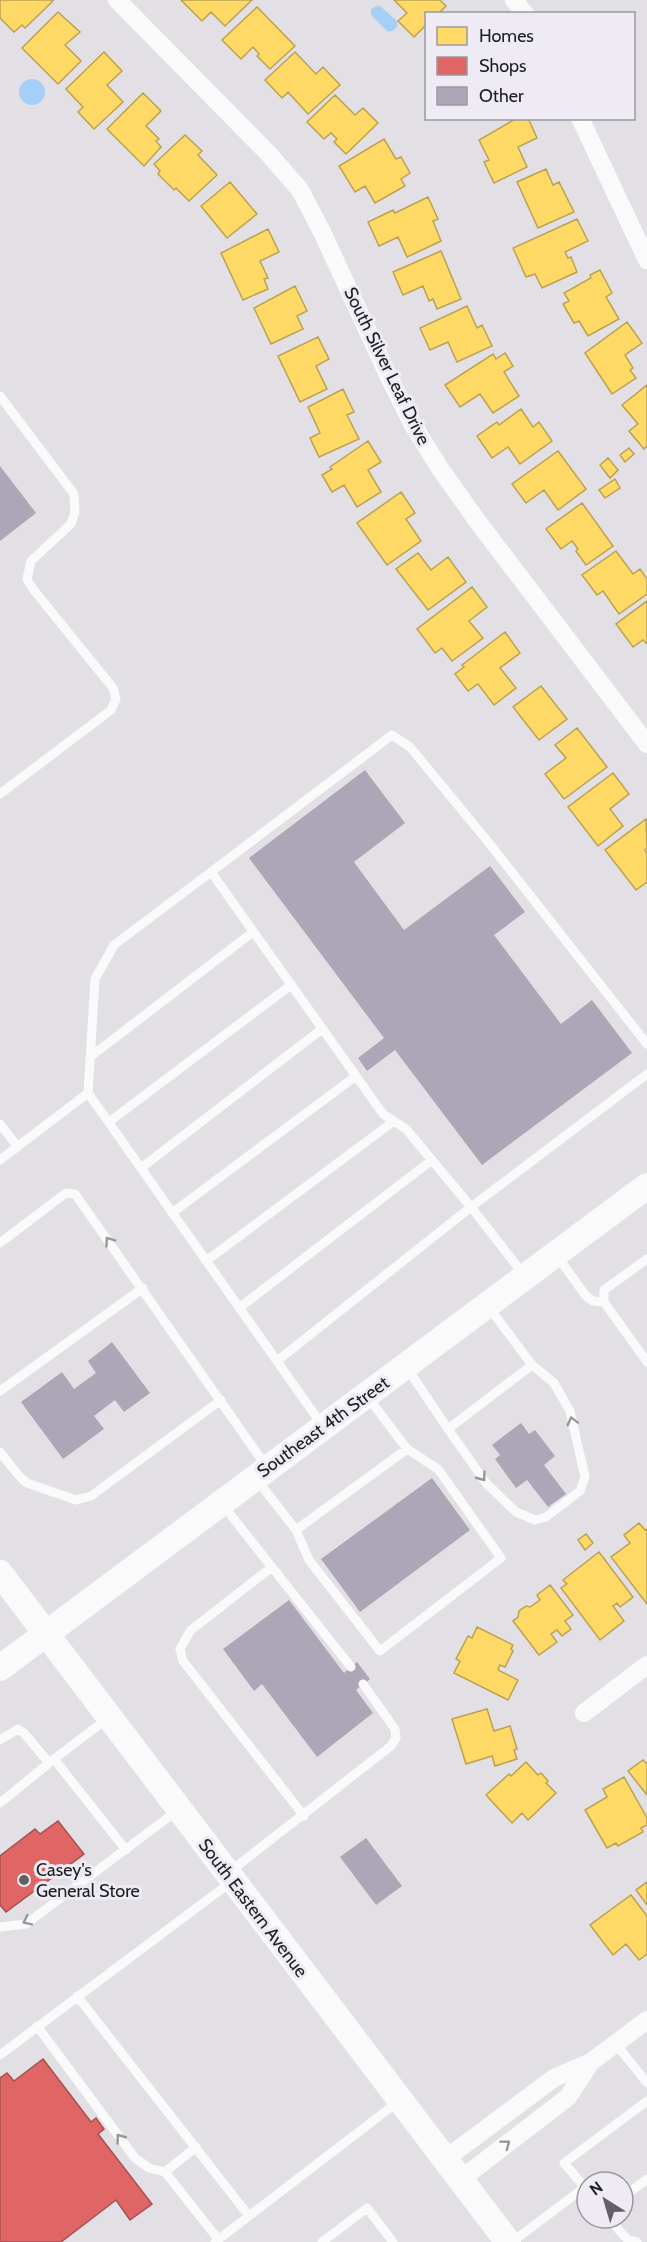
<svg xmlns="http://www.w3.org/2000/svg" width="647" height="2242" font-family="Cabin,sans-serif">
<style>
.water{fill:#a6cff7}
.homes{fill:#ffd966;stroke:#bca151;stroke-width:1.5}
.shops{fill:#e06666;stroke:#a65051;stroke-width:1.5}
.building{fill:#ada6b6}
.lines{fill:none;stroke-linecap:round;stroke-linejoin:round}
.lane{stroke:#fbfafb;stroke-width:9}
.street{stroke:#fbfafb;stroke-width:18}
.secondary{stroke:#fbfafb;stroke-width:26}
.oneway{stroke:#989798}
.poi-dot{fill:#636165;stroke:#eeebf4;stroke-width:2}
.labels{text-anchor:middle;dominant-baseline:central;stroke-width:6;stroke-linejoin:round;paint-order:stroke}
.street-label{font-size:18px;fill:#1e1d20;stroke:#eeebf4}
.poi-label{font-size:18px;fill:#1e1d20;stroke:#eeebf4;text-anchor:start}
</style>
<rect width="100%" height="100%" fill="#e2e0e4"/>
<path class="water" d="M379,5L397,21C399,27 393,33 387,31L371,15V9Z
M19 92a13 13 0 1 1 26 0a13 13 0 1 1-26 0Z"/>
<path class="homes" d="M0,0H51L53,1L25,28L22,25L14,32L0,18Z
M181,0H252L225,26L211,12L202,21Z
M394,0H440L446,6L438,14H426V25L414,37L398,21L407,13Z
M257,7L295,46L270,69L257,56L259,54L253,47L241,59L222,40Z
M58,12L80,32L65,45L81,61L58,84L22,48Z
M104,52L122,71L107,85L123,102L94,129L78,112L83,107L66,89Z
M295,52L316,74L323,67L340,85L308,114L288,92L282,98L265,80Z
M143,93L161,111L146,126L159,139L156,141L161,147L144,166L107,129Z
M335,95L355,115L363,108L378,123L346,154L334,142L337,139L331,133L324,139L307,122Z
M517,118H528L537,138L518,147L527,167L494,183L484,162L489,160L479,140Z
M185,135L202,151L198,155L217,175L189,201L176,188L174,190L158,174L160,171L154,164Z
M384,139L396,159L401,157L410,173L401,179L405,186L375,203L365,186L355,192L339,166Z
M546,169L553,185L559,182L574,212L538,228L517,182Z
M230,182L257,214L227,238L201,206Z
M428,197L438,219L433,221L441,241L407,257L398,237L379,246L368,222L393,210L395,213Z
M577,219L588,241L565,252L568,258L571,257L577,272L542,288L535,274L526,277L513,248Z
M268,229L279,252L260,261L268,278L264,279L268,289L243,300L221,253Z
M441,251L461,299L437,309L433,299L429,301L423,286L403,295L393,272Z
M600,270L612,293L606,297L619,319L588,336L579,321L574,323L563,304L569,301L564,293L591,278L590,275Z
M295,286L307,311L297,316L303,329L271,344L254,308Z
M467,306L477,328L482,325L492,346L457,362L448,342L430,350L420,328Z
M627,322L642,343L625,355L633,368L630,370L636,378L612,394L585,353Z
M318,337L329,359L316,366L327,389L300,402L278,356Z
M505,353L513,366L504,372L519,396L493,413L480,394L460,407L445,385L493,354L496,359Z
M647,385V446L644,449L629,431L638,424L622,405Z
M343,389L354,412L347,415L359,439L319,457L310,438L320,433L308,407Z
M521,409L533,427L539,422L552,441L520,464L508,447L492,458L477,436L497,422L499,425Z
M368,441L381,462L368,470L381,492L357,507L344,485L332,492L322,475L332,469L330,467Z
M629,448L634,454L625,462L620,455Z
M558,451L586,489L558,510L544,490L526,503L512,484Z
M608,458L618,470L610,478L600,465Z
M615,479L620,488L605,498L599,490Z
M401,492L415,513L406,519L421,541L387,565L357,523Z
M582,503L613,546L586,565L576,551L578,549L572,541L561,549L546,529Z
M616,551L633,574L640,569L647,579V594L619,614L603,591L597,595L582,575Z
M418,553L431,570L448,557L466,582L428,610L396,569Z
M472,587L487,607L469,621L483,638L452,661L442,648L435,653L417,629Z
M647,601V644L643,640L633,647L616,624Z
M505,632L520,653L500,668L516,688L494,705L478,684L468,691L455,674L464,667L462,665Z
M541,686L567,719L539,740L513,707Z
M577,728L607,767L564,799L545,774L566,758L555,745Z
M613,773L629,794L610,809L623,826L598,846L568,807Z
M646,819L647,848L645,850L647,854V882L636,890L605,850Z
M639,1523L645,1530L647,1529V1604L611,1557L630,1543L624,1535Z
M586,1534L593,1543L585,1550L578,1540Z
M599,1552L633,1597L620,1607L617,1603L613,1606L624,1621L600,1640L561,1588L567,1584L563,1580Z
M550,1585L573,1615L565,1621L571,1629L562,1636L557,1630L551,1634L557,1642L539,1655L513,1621L518,1617L519,1611L526,1606L530,1607L540,1600L537,1595Z
M477,1627L513,1645L511,1649L513,1651L505,1667L500,1665L498,1670L518,1680L508,1700L454,1673L460,1661L456,1659L468,1636L472,1638Z
M487,1709L494,1731L510,1726L517,1749L514,1750L517,1759L495,1766L492,1756L466,1764L452,1719Z
M643,1760L647,1764V1795L628,1771Z
M526,1762L538,1775L541,1773L548,1781L546,1783L556,1793L528,1820L522,1813L512,1823L486,1795L509,1774L511,1776Z
M624,1777L647,1818V1825L641,1828L643,1832L618,1846L616,1843L607,1848L585,1810L607,1797L603,1789Z
M647,1882V1905L636,1890Z
M631,1895L647,1916V1954L639,1960L626,1944L613,1955L590,1925Z"/>
<path class="shops" d="M58,1821L84,1854L6,1912L0,1905V1856L35,1829L40,1834Z
M43,2059L91,2122L96,2118L104,2129L98,2134L152,2204L130,2220L116,2200L61,2242H0V2078L7,2073L14,2081Z"/>
<path class="building" d="M0,466L36,513L0,541Z
M365,770L405,823L354,862L404,930L490,866L525,912L494,935L561,1024L592,1000L632,1053L482,1165L395,1050L367,1071L358,1058L384,1038L249,858Z
M112,1342L150,1393L124,1412L115,1400L94,1416L104,1429L63,1459L21,1402L62,1372L74,1389L96,1373L88,1361Z
M521,1423L529,1434L535,1430L555,1456L544,1465L566,1494L548,1507L527,1480L516,1488L495,1459L500,1455L492,1445Z
M432,1478L470,1530L360,1612L321,1559Z
M289,1600L344,1673L357,1662L370,1679L356,1690L373,1713L317,1757L262,1684L254,1691L223,1649Z
M366,1838L402,1886L376,1905L340,1857Z"/>
<g class="lines">
<path class="lane" d="M0,396L74,494L75,512L71,524L31,561L27,579L33,589L113,688L116,699L111,710L0,794
M211,872L392,735L410,747L489,843L647,1044
M90,1057L253,932
M109,1122L291,985
M0,1124L17,1146
M0,1160L88,1093
M141,1168L322,1029
M172,1213L356,1076
M0,1243L66,1193L75,1194L266,1466
M557,1256L586,1296L593,1301L604,1302
M647,1259L604,1290V1302L647,1362
M206,1261L394,1121
M239,1308L432,1160
M277,1361L471,1207L647,1074
M407,1368L448,1429L532,1365L488,1306
M0,1391L143,1288
M322,1425L88,1093L95,979L114,945L211,872L383,1114L406,1129L471,1207L524,1275
M448,1429L486,1483L516,1512L535,1520L546,1517L580,1491L585,1477L570,1411L554,1383L532,1365
M0,1452L20,1477L27,1483L76,1500L91,1496L221,1400
M257,1480L296,1530L309,1560L380,1651L501,1558L438,1469L407,1449L367,1396
M222,1504L351,1667
M296,1530L407,1449
M272,1567L191,1630L180,1649L183,1661L304,1816
M108,1718L54,1759L126,1850
M0,1740L18,1729L24,1733L49,1763
M0,1803L54,1759
M228,1873L391,1746L396,1738L395,1729L363,1684
M0,1927L26,1924L178,1810
M77,1996L249,2216
M37,2026L135,2158L149,2168L165,2172L218,2239
M616,2044L647,2083
M0,2055L231,1882
M165,2172L196,2147
M587,2190L564,2163L647,2101
M623,2197L647,2179
M608,2218L627,2239L637,2242
M215,2242L399,2101
M322,2242L367,2208L393,2242
M512,2242L585,2187"/>
<path class="street" d="M117,0L268,153L300,190L322,232L389,377L413,425L439,467L478,522L647,744
M514,0L525,14
M580,118L647,260
M584,1713L647,1665
M444,2160L554,2078L591,2062L647,2020
M460,2180L568,2097L591,2062"/>
<path class="secondary" d="M0,1573L508,2242
M0,1668L647,1186"/>
</g>
<defs><path id="oneway-chevron" d="M-2-3.5L2.5 0L-2 3.5" fill="none" stroke-width="1.6" stroke-linecap="round" stroke-linejoin="round" transform="scale(1.5)"/></defs>
<g class="oneway">
<use href="#oneway-chevron" transform="translate(109 1241) rotate(-125)"/>
<use href="#oneway-chevron" transform="translate(572 1421) rotate(-104)"/>
<use href="#oneway-chevron" transform="translate(482 1477) rotate(53)"/>
<use href="#oneway-chevron" transform="translate(27 1921) rotate(154)"/>
<use href="#oneway-chevron" transform="translate(120 2138) rotate(-127)"/>
<use href="#oneway-chevron" transform="translate(506 2144) rotate(-37)"/>
</g>
<circle class="poi-dot" cx="24" cy="1880" r="6"/>
<g class="labels">
<g class="street-label">
<text transform="translate(387 366) rotate(64)">South Silver Leaf Drive</text>
<text transform="translate(323 1427) rotate(-36)">Southeast 4th Street</text>
<text transform="translate(253 1908) rotate(53)">South Eastern Avenue</text>
</g>
<g class="poi-label">
<text x="36" y="1870">Casey's<tspan x="36" dy="21">General Store</tspan></text>
</g>
</g>
<rect x="425" y="12" width="210" height="108" fill="#eeebf4" stroke="#9b999f" stroke-width="1.5"/>
<rect x="437" y="27" width="30" height="18" fill="#ffd966" stroke="#9b999f" stroke-width="1.5"/>
<text x="479" y="42" font-size="18" fill="#1e1d20">Homes</text>
<rect x="437" y="57" width="30" height="18" fill="#e06666" stroke="#9b999f" stroke-width="1.5"/>
<text x="479" y="72" font-size="18" fill="#1e1d20">Shops</text>
<rect x="437" y="87" width="30" height="18" fill="#ada6b6" stroke="#9b999f" stroke-width="1.5"/>
<text x="479" y="102" font-size="18" fill="#1e1d20">Other</text>
<g transform="translate(605 2200) rotate(323)"><circle r="28" fill="#eeebf4" stroke="#9b999f" stroke-width="1.5"/>
<path d="M0-4.5L10 22L0 15L-10 22Z" fill="#636165"/>
<text y="-9" font-size="16" font-weight="bold" text-anchor="middle" fill="#1e1d20">N</text>
</g>
</svg>
